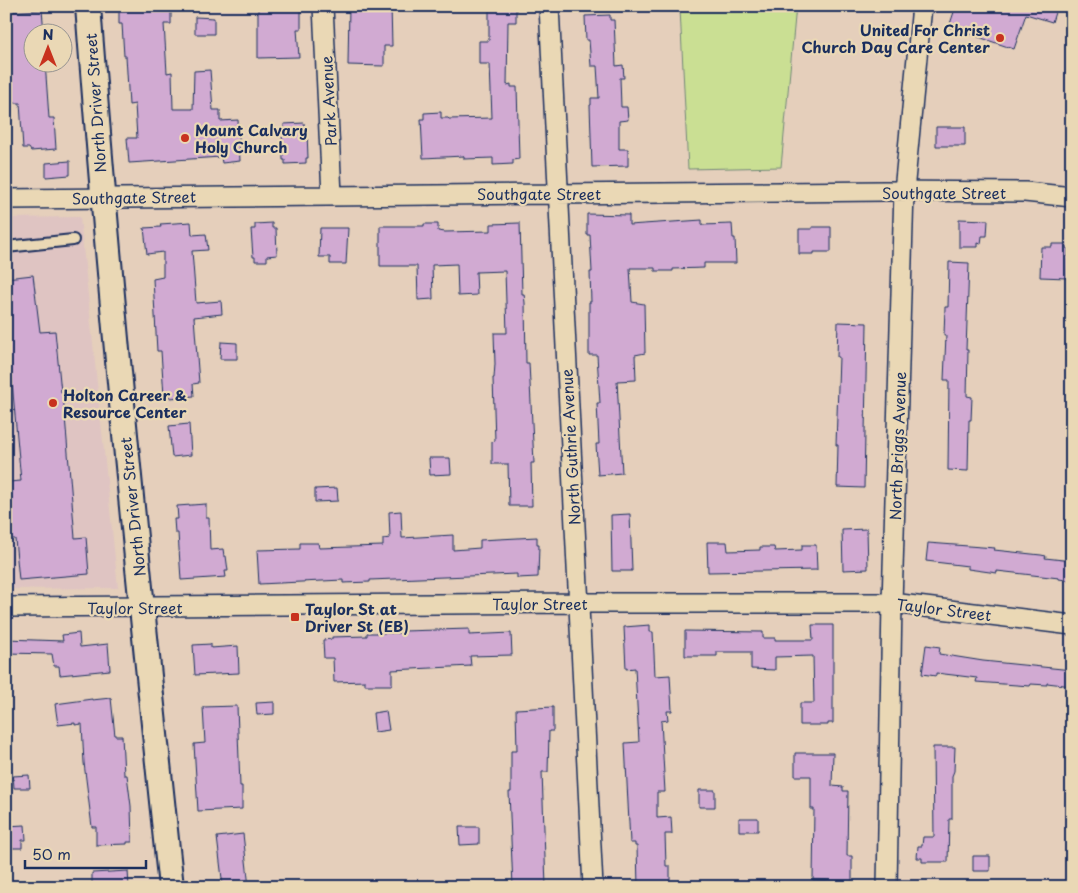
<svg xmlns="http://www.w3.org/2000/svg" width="1078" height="893" font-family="'Playpen Sans',sans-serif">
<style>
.built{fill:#dfc4c2}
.green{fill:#cadf93;stroke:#728778}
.building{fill:#d1aad2;stroke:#1b2f5e}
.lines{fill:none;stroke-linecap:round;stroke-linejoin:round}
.service-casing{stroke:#1b2f5e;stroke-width:14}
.minor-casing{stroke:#1b2f5e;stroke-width:22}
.tertiary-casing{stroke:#1b2f5e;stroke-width:28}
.service{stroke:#ead8b5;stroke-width:10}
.minor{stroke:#ead8b5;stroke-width:19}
.tertiary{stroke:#ead8b5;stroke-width:24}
.poi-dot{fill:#c8321e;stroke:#ead8b5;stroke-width:2}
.labels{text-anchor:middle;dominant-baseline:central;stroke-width:4.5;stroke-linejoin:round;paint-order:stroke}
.poi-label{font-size:15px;font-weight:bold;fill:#1b2f5e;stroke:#ead8b5;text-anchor:start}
.street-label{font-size:15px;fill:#1b2f5e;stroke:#ead8b5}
</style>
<rect width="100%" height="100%" fill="#e5cfbb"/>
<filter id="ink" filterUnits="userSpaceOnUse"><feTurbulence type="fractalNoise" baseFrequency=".02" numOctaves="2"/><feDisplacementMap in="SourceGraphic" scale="10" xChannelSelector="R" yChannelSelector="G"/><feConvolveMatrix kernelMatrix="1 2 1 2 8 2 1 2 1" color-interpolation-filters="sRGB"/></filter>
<g filter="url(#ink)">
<path class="built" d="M80,217L118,588L6,589V218Z"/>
<path class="green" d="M719,6H796L781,167L688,169L680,9Z"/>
<path class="building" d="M125,6L171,7V24H164L167,73L172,72L173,109H193L194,71L210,70L213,110H220V121L238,120L240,161L222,163L221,157L129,163L127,138H137L135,104L129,105L126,56H124L122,24H119V8H125Z
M258,6H301V29H297L299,57L258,58Z
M349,6H391L392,46H384V66L348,65Z
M489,6H516V22H508L507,85L511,84V87H517L519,159L513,160V164L493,165V158L464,159V156L423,158L421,119H424V113L441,112V118H448L449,119L492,118L490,64H479V41H489Z
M956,6H1057L1052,22L1026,14L1014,49L949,27Z
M42,10L44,32H32V62H45L49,118H54L56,149L31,151L29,148H23L20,103H12L9,63H6V12Z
M610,15V20H614L616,66L623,65L624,78H620L621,107H627L628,120L619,121V149H628V166L592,167L590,105H591V98H599L597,66H591L589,40H586L585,16Z
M195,17L214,18V34H195Z
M304,123L305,132H307L308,158H306V163L285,164V160H283L282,134H284V124Z
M936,127H965V146H936Z
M70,161V175L46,177V163Z
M587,214L629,215V225L702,220V225L732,224L733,238H735L736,263H704V268L673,269V271H655V268H630L632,302L644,304L645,353L635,355L636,380L617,381L622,473L598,475L596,444H599L597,403H600L597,355H589V302H591L590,272H592L590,235H587Z
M959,219L988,220L987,236H982L981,244L978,243V247H959Z
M191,222L192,235L206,234L208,250L192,251L196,303L221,301L222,314L194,317L199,383L193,384L194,396L170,398V396H164L161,351H157L153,279L163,277V252L147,254L144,228L161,227L160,224Z
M272,223V228H276L277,255L267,256V261H255V257H253L251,229H255V224Z
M520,223L522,294H524L525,303L526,363H529L534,463H531L532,506H509L508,464H492V442L495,441L493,378H494L495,364L494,333H507L505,271L476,272L477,295L458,296L457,264L432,265L433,299L418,300L417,266H380V226H424V224H438V231L445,232L491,231V224Z
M812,227H831V252H814V254H799V229H812Z
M320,228H348L346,264H330V257H319Z
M1052,244H1066V248L1068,249L1067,278L1040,277L1041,247H1052Z
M949,262L969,263L966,350H968L967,396L972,397L971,420H969L968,471L948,470L949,380H944L946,335H944L945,307H948Z
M33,275L40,332L55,331L61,392H63L75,538L86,537L89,574L19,580L15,539H6V488H10L9,482L21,481L11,371H6V278Z
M838,322L867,323L864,488L837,487L838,445H836L839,357H837Z
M221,342L237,343V359H220Z
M189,424L191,455L172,457L169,426Z
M429,458H450L451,474L430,475Z
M337,488L338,501L315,502V489Z
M206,504V518H209L210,550L223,549L224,556H226L228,571H225L226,577L181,580L178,533H175L174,519H178L177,506Z
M401,511L402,538L453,535V550L480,548V540L537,537V545H539L538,577L517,578V574L370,580V582L343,583V580L259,584L257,550L300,549V543H318L319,548L383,546V539L390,538L389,512Z
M630,514L632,571H612L611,515Z
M867,529L868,569L843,570L842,530Z
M707,542H727L728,551L760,550V547H774L775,551L802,550V545H816L817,570L708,572Z
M928,543L995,548L994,550L1041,555L1046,556L1045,558L1072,561V581L1059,579V578L997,571V573L968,569V566L926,561Z
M650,625V632H653L655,676L670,675L672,711H667L668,720L661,721L665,792H657V818L671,817L672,834H665L666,866H670V887H638L637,846H635V843H630L625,743L639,742L635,668L626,669L624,627Z
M812,625H833V723H828V725H800V703H814L813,656L775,657V670L751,669V652H717V656H685V631L763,632V638H775V640H813Z
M469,629V635L511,633L512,655L470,656L471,666L392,670V685H365V681L334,682L333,658H324L323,640L332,639V637L367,636V633H405L404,631Z
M79,633L80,647L108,644L110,670L60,675L59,666H54L52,654L6,653V639L63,641L62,635Z
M211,644V648L238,646L239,673L195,675L193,645Z
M926,645L940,647L939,654L983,661L1072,670V686L1047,683V685L1031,684L1030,686L976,682L977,678L953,675L936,673V676L922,674Z
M111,698L115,736H122L124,775H127L131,806L132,842H127V844L96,845V827H92L84,763L82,724L75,725V723L58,725L55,704L92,699V700Z
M274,702V714L257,715L256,703Z
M237,706L240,786H242V809L198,811L194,744L205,743L203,707Z
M553,707V731H549L548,772H542L546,887H513L509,792H511V751H517L516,709Z
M386,711L389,730L375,732L373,713Z
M933,747H955L954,771L952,776V819H949L948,862H922V858H917L918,846H922L923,837H934Z
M795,753H833L832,786L843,787V791H848L847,856H852V881L813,880L814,809H811V776H795Z
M29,775L30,788H14L13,776Z
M699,790H715V807H699Z
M739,818H758V831H739Z
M25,825L26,840H22V848H7L6,826Z
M459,827H479V844L460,845Z
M243,834L249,887H223L217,837Z
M973,856H990V871H973Z
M128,871L129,887H92V873Z"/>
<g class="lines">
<g class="service-casing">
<path id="service" d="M6,247L73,240"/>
</g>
<g class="minor-casing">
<path id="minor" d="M323,6L332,195
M549,6L593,887
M6,199L885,191L1025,192L1072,197
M6,607L578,603H892L1072,625
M887,887L892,603L904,191L922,6"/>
</g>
<g class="tertiary-casing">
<path id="tertiary" d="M88,6C110,300 140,594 171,887"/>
</g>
<use href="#service" class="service"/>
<use href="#minor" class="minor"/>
<use href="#tertiary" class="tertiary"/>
</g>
</g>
<g class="poi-dot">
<circle cx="1000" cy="38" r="5"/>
<circle cx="185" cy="138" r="5"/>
<circle cx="53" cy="403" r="5"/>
<rect x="290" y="612" width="10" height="10" rx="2.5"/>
</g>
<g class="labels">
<g class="poi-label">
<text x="990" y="29" text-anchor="end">United For Christ<tspan x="990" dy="17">Church Day Care Center</tspan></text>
<text x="195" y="129">Mount Calvary<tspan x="195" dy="17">Holy Church</tspan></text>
<text x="63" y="394">Holton Career &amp;<tspan x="63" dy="17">Resource Center</tspan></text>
<text x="305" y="608">Taylor St at<tspan x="305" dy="17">Driver St (EB)</tspan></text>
</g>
<g class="street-label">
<text transform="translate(328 101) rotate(-93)">Park Avenue</text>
<text transform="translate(95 103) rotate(-94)">North Driver Street</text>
<text x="944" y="192">Southgate Street</text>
<text x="539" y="193">Southgate Street</text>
<text transform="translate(134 197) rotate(-1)">Southgate Street</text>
<text transform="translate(897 446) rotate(-88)">North Briggs Avenue</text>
<text transform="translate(570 447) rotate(-93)">North Guthrie Avenue</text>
<text transform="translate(132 507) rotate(-96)">North Driver Street</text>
<text x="540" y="603">Taylor Street</text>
<text x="135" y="607">Taylor Street</text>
<text transform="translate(944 609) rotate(7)">Taylor Street</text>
</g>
</g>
<rect width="1078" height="893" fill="none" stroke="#ead8b5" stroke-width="25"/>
<rect x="12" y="12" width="1053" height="868" fill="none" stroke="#1b2f5e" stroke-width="2" filter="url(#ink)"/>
<g transform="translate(48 48)"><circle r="24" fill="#ead8b5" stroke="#979492"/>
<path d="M0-4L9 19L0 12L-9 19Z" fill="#c8321e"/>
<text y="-8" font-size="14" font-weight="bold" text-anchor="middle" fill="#1b2f5e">N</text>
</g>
<path d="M25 860v8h121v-8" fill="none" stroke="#1b2f5e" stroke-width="2.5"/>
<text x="32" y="860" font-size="15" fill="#1b2f5e" stroke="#ead8b5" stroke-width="4" paint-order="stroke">50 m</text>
</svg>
